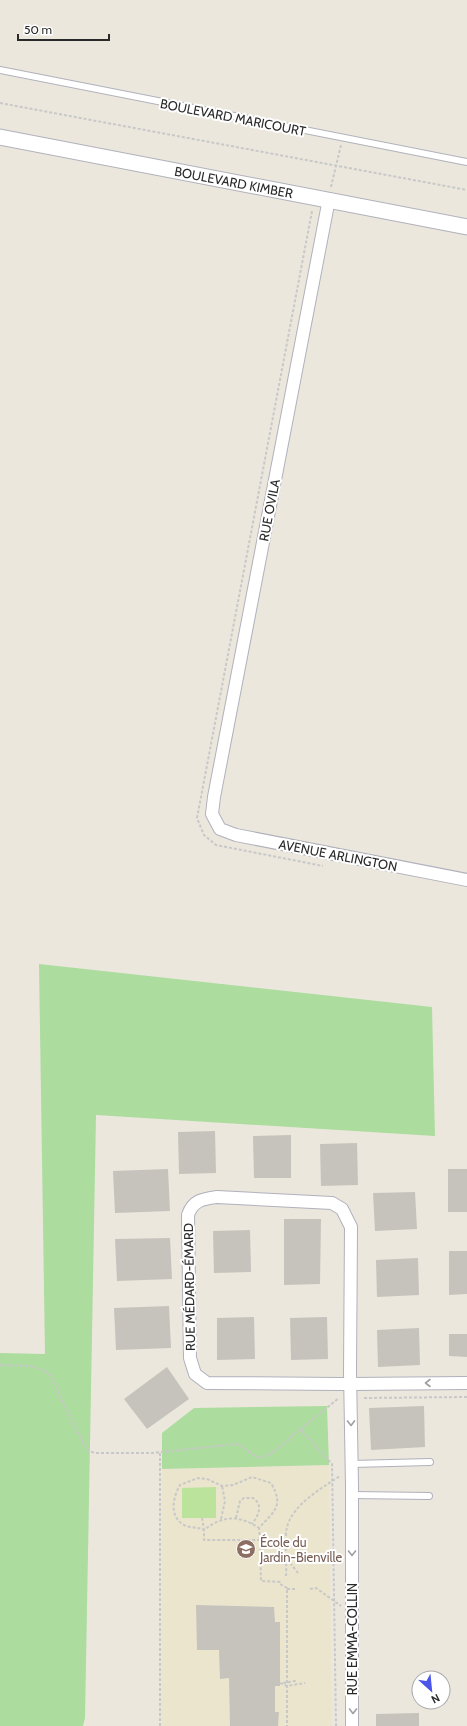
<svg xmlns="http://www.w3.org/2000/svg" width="467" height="1726" font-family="Cabin,sans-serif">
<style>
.education{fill:#ebe5ce}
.green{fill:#acdc9e}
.pitch{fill:#bbe39b}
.building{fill:#c6c3bd}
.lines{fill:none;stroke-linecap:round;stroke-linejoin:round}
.service-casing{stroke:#b0b1bc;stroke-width:8}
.minor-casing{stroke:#b0b1bc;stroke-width:14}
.tertiary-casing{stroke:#b0b1bc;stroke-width:17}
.path{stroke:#c8c8c8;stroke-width:2;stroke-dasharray:3 2;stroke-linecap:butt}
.service{stroke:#fff;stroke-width:6}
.minor{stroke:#fff;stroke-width:12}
.tertiary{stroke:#fff;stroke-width:15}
.oneway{stroke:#9f9f9f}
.labels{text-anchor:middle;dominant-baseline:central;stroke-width:4;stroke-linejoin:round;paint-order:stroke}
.street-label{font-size:13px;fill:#2a2a2a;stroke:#fff}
.education-label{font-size:13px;fill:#785e54;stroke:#fff;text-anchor:start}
</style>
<rect width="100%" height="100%" fill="#ebe7dd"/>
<path class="education" d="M329,1465L332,1726H161L162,1469Z"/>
<path class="green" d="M39,964L432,1007L435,1136L96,1115L85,1718L83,1726H0V1353L45,1354Z
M327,1406L329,1465L162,1469V1433L194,1408Z"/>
<path class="pitch" d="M216,1487V1518H182V1488Z"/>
<path class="building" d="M215,1131L216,1173L179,1174L178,1132Z
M291,1135V1178H254L253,1136Z
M357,1143L358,1185L321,1186L320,1144Z
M168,1169L170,1211L115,1213L113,1171Z
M448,1169H467V1212H448Z
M415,1192L417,1229L375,1231L373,1193Z
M284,1219H321L320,1284L284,1285Z
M250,1230L251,1272L214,1273L213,1231Z
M170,1238L172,1279L117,1281L115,1239Z
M449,1251H467V1294L449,1295Z
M418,1258L419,1295L377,1297L376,1260Z
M169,1306L171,1348L116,1350L114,1308Z
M254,1317L255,1359L217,1360V1318Z
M327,1317L328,1359L291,1360L290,1318Z
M419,1328L420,1365L378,1367L377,1330Z
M449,1334H467V1357L449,1356Z
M167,1367L189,1399L147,1429L124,1399Z
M424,1406L425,1447L371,1450L369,1408Z
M196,1605L274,1607L275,1622H280V1686H275V1712H279L278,1726H230L229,1678L220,1679L219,1650H197Z
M419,1713V1726H376V1714Z"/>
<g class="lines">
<g class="service-casing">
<path id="service" d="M0,70L467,162
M352,1464L430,1462
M352,1495L429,1496"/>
</g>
<g class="minor-casing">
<path id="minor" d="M329,199L214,797L212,814L220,829L236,835L467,880
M352,1726V1486C351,1448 351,1410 350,1372L351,1227L342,1209L332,1203L217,1197C203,1199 193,1200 188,1215L190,1358L195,1374L207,1383L339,1384H351L467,1383"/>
</g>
<g class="tertiary-casing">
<g id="tertiary">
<path id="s1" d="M0,137L467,227"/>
</g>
</g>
<path class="path" d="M0,103L467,190
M331,187L341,145
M312,211L197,818L204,835L216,845L323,866
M0,1365C18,1366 36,1363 50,1375L83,1443L89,1451L95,1453H152L236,1444C245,1446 247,1451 254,1456C265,1464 291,1437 300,1429L332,1464L336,1726
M364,1398L467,1397
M300,1429L339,1398
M202,1518L204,1530C223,1515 239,1515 259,1528
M236,1518L240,1501L244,1498H253C264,1505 258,1516 252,1524
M221,1519L225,1501L222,1486
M260,1540L259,1528C273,1512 285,1507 271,1483L252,1477L233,1485L222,1486L207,1479L198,1478L180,1485C173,1497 168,1518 186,1526C192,1528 198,1527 204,1530V1540H260L261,1581L280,1582V1584L287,1588V1726
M287,1559L298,1573
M286,1576C287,1562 284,1540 287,1527C293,1504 322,1488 340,1476
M287,1589H297
M310,1589L316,1588L341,1606
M280,1683L287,1686L305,1683
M283,1683L295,1681L297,1684
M160,1726V1452"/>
<use href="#service" class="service"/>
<use href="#minor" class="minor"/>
<use href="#tertiary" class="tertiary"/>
</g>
<defs><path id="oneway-chevron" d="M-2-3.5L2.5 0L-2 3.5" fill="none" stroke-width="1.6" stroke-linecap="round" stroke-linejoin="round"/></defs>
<g class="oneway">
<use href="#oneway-chevron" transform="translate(428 1383) rotate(180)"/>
<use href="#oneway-chevron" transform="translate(351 1423) rotate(89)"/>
<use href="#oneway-chevron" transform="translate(352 1553) rotate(90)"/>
<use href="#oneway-chevron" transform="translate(353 1711) rotate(90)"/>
</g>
<defs>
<g id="school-disc" transform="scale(1)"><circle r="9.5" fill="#8d6e63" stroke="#fff"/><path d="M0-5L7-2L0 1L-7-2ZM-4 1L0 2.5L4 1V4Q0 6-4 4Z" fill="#fff"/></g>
</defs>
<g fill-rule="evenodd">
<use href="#school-disc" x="246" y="1549"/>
</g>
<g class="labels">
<g class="street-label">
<text transform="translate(233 117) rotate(11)">BOULEVARD MARICOURT</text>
<text stroke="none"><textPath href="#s1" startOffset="238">BOULEVARD KIMBER</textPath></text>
<text transform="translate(269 510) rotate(-79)">RUE OVILA</text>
<text transform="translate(338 855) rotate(11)">AVENUE ARLINGTON</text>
<text transform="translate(189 1287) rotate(-91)">RUE MÉDARD-ÉMARD</text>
<text transform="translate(352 1639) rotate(-90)">RUE EMMA-COLLIN</text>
</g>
<g class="education-label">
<text x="260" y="1542">École du<tspan x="260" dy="15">Jardin-Bienville</tspan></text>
</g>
</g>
<g transform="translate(431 1690) rotate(153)"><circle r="19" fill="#ffffff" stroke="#aaaaaa"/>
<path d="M0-3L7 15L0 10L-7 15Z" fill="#4c55e9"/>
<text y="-6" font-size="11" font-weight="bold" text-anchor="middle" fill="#2a2a2a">N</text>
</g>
<path d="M18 34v6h91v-6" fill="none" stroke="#2a2a2a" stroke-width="2"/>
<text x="24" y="34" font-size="12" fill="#2a2a2a" stroke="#ffffff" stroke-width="3" paint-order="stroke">50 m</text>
</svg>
